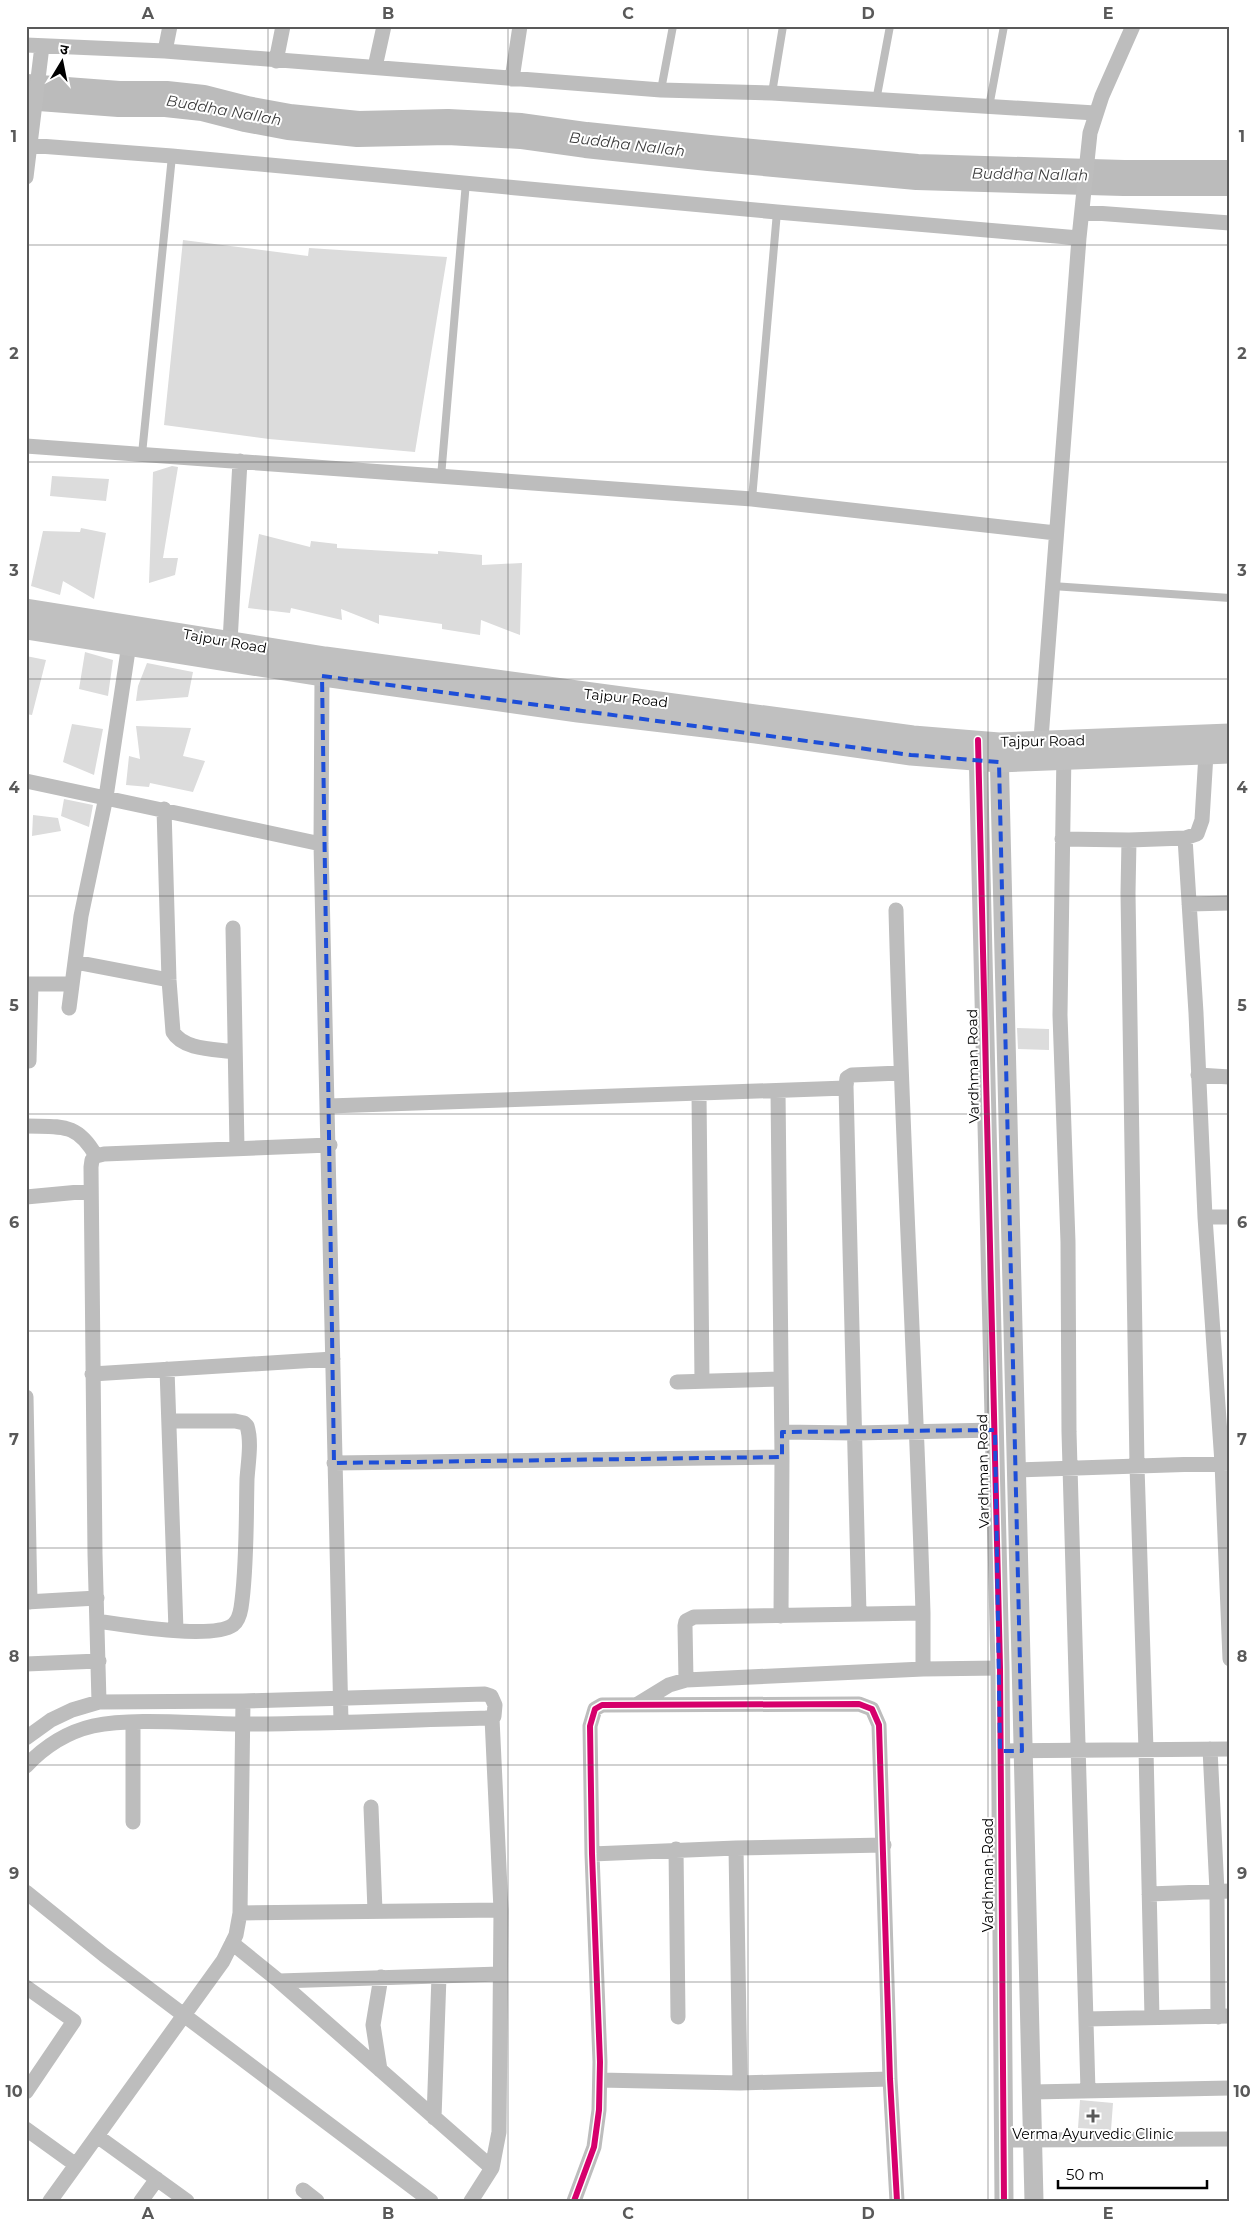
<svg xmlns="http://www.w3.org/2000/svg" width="1256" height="2227" font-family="Montserrat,'Noto Sans Devanagari',sans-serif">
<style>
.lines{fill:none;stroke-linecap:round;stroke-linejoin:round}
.river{stroke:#bbb;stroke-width:36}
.building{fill:#dcdcdc}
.service{stroke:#bdbdbd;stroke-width:8}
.minor{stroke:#bdbdbd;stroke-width:15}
.tertiary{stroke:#bdbdbd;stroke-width:19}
.secondary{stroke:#c0c0c0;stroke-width:21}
.cycleway-casing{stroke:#fff;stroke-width:9}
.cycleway{stroke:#d6006c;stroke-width:6}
.marked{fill:none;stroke:#1d4ed8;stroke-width:4;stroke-dasharray:10 6;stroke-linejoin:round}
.grid{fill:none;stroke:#595959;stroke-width:1;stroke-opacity:0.55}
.poi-dot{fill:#595959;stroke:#fff;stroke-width:2}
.labels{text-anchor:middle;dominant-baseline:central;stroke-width:4;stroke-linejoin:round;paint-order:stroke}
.street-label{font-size:14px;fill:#000;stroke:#fff}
.poi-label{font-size:14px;fill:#000;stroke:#fff}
.water-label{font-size:15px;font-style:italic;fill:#3f3f3f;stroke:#fff}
.neatline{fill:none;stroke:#595959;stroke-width:2}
.grid-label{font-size:16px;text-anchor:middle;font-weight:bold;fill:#595959}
</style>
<rect width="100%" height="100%" fill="#fff"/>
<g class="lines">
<path class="river" d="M26,92L119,99H166L203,103L246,114L289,122L358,129L448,127L521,131L586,140L709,153L917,172L1124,178H1230"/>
</g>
<path class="building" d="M183,240L308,256L309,248L447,257L415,452L269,439L164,425Z
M172,466L178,467L163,558H178L175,575L149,583L153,472Z
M52,476L109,479L106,501L50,496Z
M81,528L106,533L94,599L63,581L60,595L31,586L43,531L80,532Z
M259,534L310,547L311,541L337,544V548L438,554V551L482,555V565L522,563L520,635L481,620L480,635L442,629V624L379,615V624L341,609L342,620L291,608L290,613L248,608Z
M85,652L113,660L108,696L79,689Z
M26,656L46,660L32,715L26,714Z
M147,663L193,672L188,697L136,701L138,686Z
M72,724L103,729L94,775L63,762Z
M136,726L191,728L183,756L205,761L193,792L150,783L149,787L126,785L129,756L140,759Z
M64,799L93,805L89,827L61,816Z
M33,815L58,818L61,831L32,836Z
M1017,1028L1049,1029V1050L1018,1049Z
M1080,2100L1113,2103L1111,2130L1078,2128Z"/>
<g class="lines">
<path class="service" d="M661,90L673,26
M772,93L783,26
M876,101L890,26
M989,107L1004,26
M142,454L172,156
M441,477L466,182
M752,499L777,212
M1052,586L1230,598"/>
<path class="minor" d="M26,45L165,51L661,90L772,93L1095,113
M165,51L170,26
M276,61L283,26
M375,67L384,26
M512,79L520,26
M26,145L172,156L777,212L1079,238
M26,177L42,46
M1082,212L1230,223
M26,446L752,499L1056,533
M230,642L240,461
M322,676L321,844L341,1722
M1064,751L1060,1015L1068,1242L1069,1432L1088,2091
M1040,752L1079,238L1090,133L1102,96L1133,26
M26,781L321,844
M164,809L169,980L173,1032C183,1050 216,1049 235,1052
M1185,838L1196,1013L1205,1217L1222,1463L1230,1659
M1062,839L1129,840L1185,838L1197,834L1202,820L1206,754
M1129,840L1128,893L1137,1466L1146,1750L1152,2018
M1189,904L1230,903
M233,928L237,1148
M75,962L169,980
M26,984H72
M69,1008L81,916L106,797L129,644
M29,1061L31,984
M1198,1075L1230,1077
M778,1091L782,1457L781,1616
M699,1094L702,1381
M329,1106L846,1088
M26,1126C61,1127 77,1122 96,1156
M26,1197L90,1191
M1205,1217H1230
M167,1369L176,1630
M92,1374L333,1359
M677,1382L781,1379
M26,1397L30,1602
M782,1432L855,1433L995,1430
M334,1463L782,1457
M1016,1470L1230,1463
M26,1602L97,1598
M923,1613V1669
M859,1614L846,1086L847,1078L852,1075L900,1073
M97,1621C124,1625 212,1640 233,1625C238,1621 240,1614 241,1608C247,1569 246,1519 247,1479C248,1463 252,1442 247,1426L244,1423L235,1421H169
M26,1664L99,1661
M686,1680L685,1626L686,1621L694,1617L923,1613C916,1378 902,1144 896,910
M99,1702L95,1554L91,1167L92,1160L96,1156L104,1154L330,1145
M638,1704L669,1685L686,1680L923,1669L1000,1668
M133,1722V1822
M26,1738L51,1720L72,1710L99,1702L243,1701L485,1694L491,1696L495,1705L494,1716L487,1718C405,1720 323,1724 241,1724C197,1724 135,1717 93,1726C67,1732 45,1746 26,1766
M1210,1749L1217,1891L1218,2017
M1000,1751L1230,1749
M371,1807L375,1911
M736,1848L740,2083
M676,1849L678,2017
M592,1854L736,1848L884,1845
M26,1892L104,1955L431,2201
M1149,1894L1230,1891
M240,1913L501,1910
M232,1943L279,1981L492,2168L471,2201
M279,1981L500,1974
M26,1987L74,2021L26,2092
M1086,2019L1230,2016
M380,2070L373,2025L381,1977
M600,2080L740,2083L890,2079
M1032,2092L1230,2088
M434,2118L439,1976
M26,2129L76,2165
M97,2136L187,2201
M1002,2140L1230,2139
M492,2168L499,2132L501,1910L492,1718
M303,2190L317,2201
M50,2201L223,1961L236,1935L240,1913L243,1701
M141,2201L157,2179
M574,2201L594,2147L599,2110L600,2062L592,1854L590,1726L595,1709L602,1705L859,1704L872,1709L879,1725L890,2079L897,2201"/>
<path class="tertiary" d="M999,746L1034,2201
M978,747L1000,1668L1004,2201"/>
<path class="secondary" d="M26,609L325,657L913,736L999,743L1230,734
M26,629L322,676L578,712L756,733L911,755L999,762L1230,753"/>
<g class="cycleway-casing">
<path id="cycleway" d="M978,740L1000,1668L1004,2201
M574,2201L594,2147L599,2110L600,2062L592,1854L590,1726L595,1709L602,1705L859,1704L872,1709L879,1725L890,2079L897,2201"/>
</g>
<use href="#cycleway" class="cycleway"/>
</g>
<path class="marked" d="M322,676L911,755L999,762L1022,1751H1000L995,1430L782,1432V1457L334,1463Z"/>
<path class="grid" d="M268,26V2201M508,26V2201M748,26V2201M988,26V2201M26,245H1230M26,462H1230M26,679H1230M26,896H1230M26,1114H1230M26,1331H1230M26,1548H1230M26,1765H1230M26,1982H1230"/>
<path class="poi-dot" d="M1090.5 2108.5h5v5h5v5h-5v5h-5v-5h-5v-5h5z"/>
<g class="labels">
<g class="street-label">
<text transform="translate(225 641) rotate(10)">Tajpur Road</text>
<text transform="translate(626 698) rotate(6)">Tajpur Road</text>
<text transform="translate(1043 741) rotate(-1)">Tajpur Road</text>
<text transform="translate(973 1066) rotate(-91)">Vardhman Road</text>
<text transform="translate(983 1471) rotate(-91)">Vardhman Road</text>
<text transform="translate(988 1875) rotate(-90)">Vardhman Road</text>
</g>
<g class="poi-label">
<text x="1093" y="2134">Verma Ayurvedic Clinic</text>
</g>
<g class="water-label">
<text transform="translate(224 110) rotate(10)">Buddha Nallah</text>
<text transform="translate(627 144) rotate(7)">Buddha Nallah</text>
<text transform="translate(1030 174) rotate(1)">Buddha Nallah</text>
</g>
</g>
<rect width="1256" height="2227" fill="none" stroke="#ffffff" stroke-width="55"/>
<g transform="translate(62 62) rotate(10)" stroke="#ffffff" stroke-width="4" paint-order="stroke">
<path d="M0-4L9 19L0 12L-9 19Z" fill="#000000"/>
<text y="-8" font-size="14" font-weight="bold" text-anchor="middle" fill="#000000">उ</text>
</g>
<path d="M1058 2180v8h149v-8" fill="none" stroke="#000000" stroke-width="2.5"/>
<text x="1066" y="2180" font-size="15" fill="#000000" stroke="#ffffff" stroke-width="4" paint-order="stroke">50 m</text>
<rect x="28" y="28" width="1200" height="2172" class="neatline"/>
<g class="grid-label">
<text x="148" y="19">A</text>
<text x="388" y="19">B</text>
<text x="628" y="19">C</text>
<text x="868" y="19">D</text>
<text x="1108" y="19">E</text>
<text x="14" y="142">1</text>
<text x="1242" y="142">1</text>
<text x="14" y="359">2</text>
<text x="1242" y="359">2</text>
<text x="14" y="576">3</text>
<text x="1242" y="576">3</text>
<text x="14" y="793">4</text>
<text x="1242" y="793">4</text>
<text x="14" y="1011">5</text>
<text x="1242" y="1011">5</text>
<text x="14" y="1228">6</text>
<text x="1242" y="1228">6</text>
<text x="14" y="1445">7</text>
<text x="1242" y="1445">7</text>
<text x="14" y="1662">8</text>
<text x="1242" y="1662">8</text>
<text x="14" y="1879">9</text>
<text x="1242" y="1879">9</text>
<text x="14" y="2097">10</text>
<text x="1242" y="2097">10</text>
<text x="148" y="2219">A</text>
<text x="388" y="2219">B</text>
<text x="628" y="2219">C</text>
<text x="868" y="2219">D</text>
<text x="1108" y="2219">E</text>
</g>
</svg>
